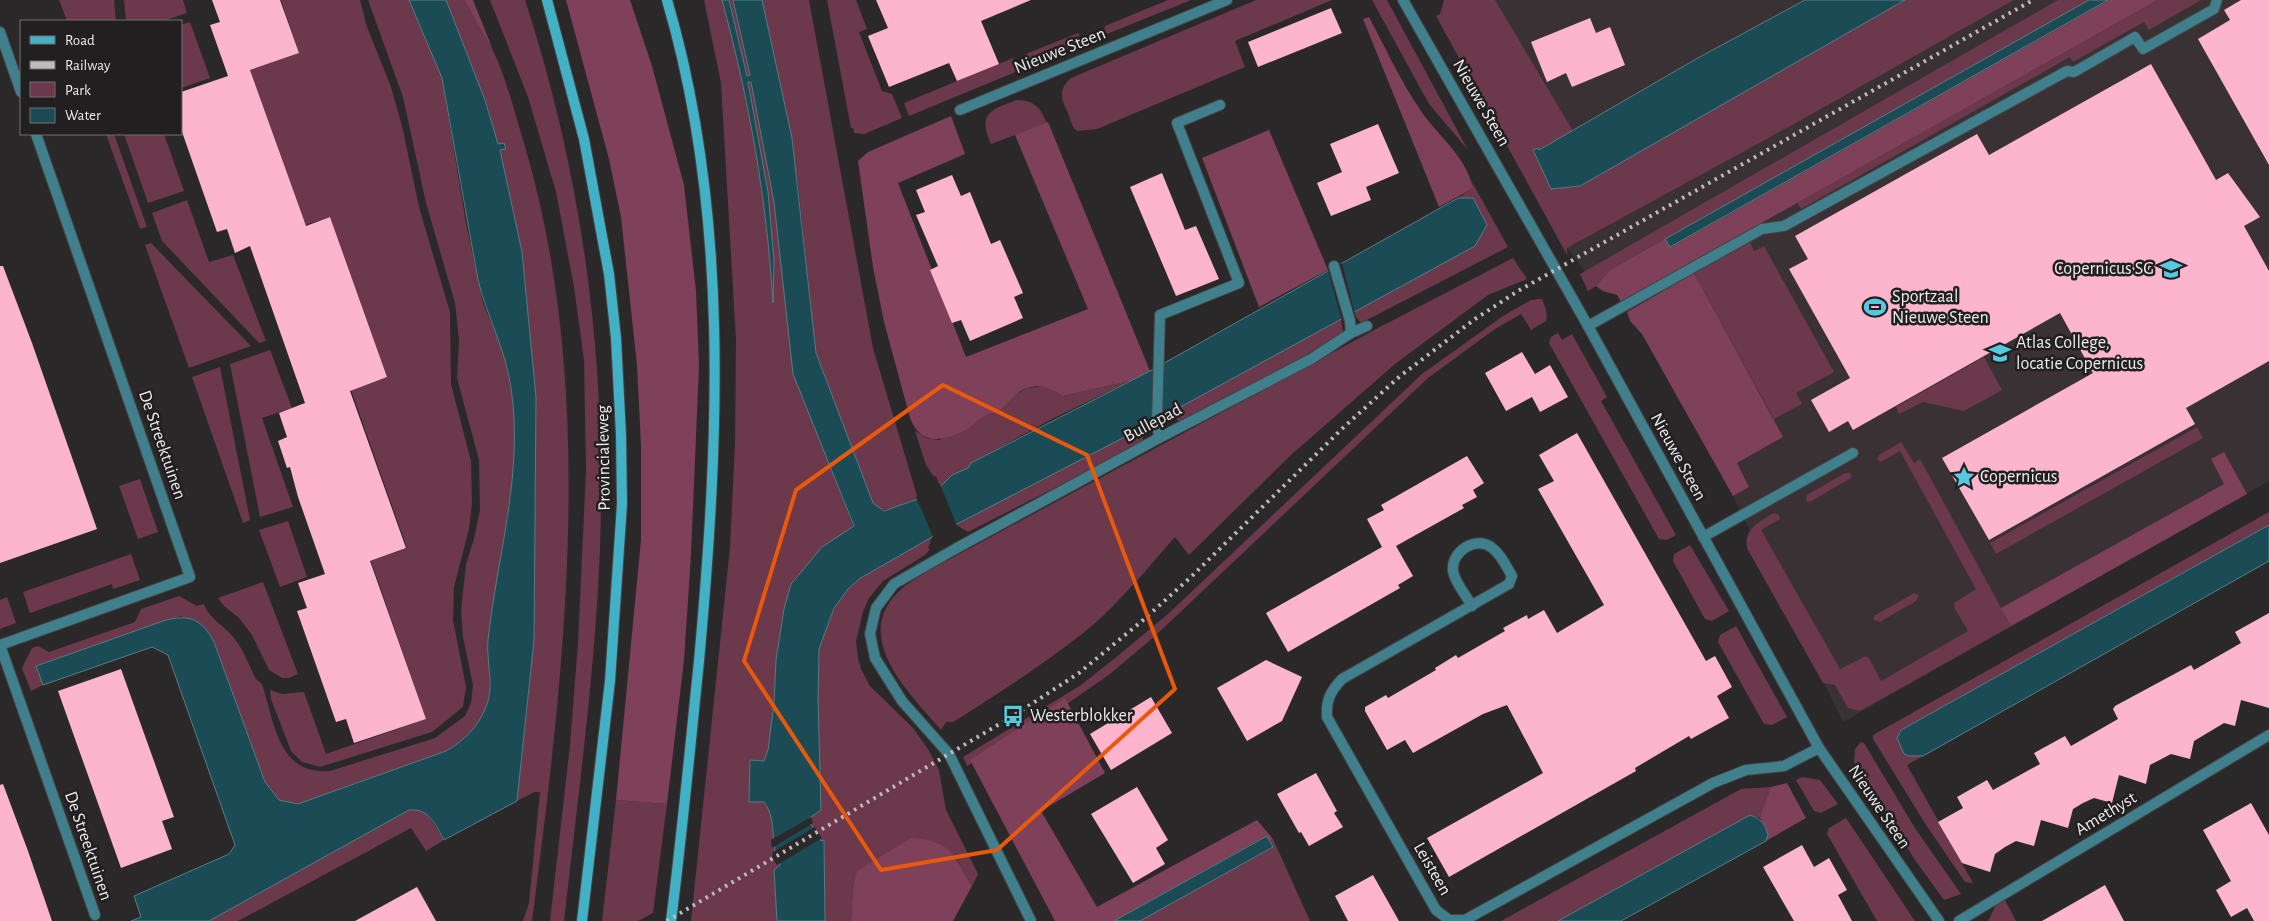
<svg xmlns="http://www.w3.org/2000/svg" width="2269" height="921" font-family="'Alegreya Sans',sans-serif">
<style>
.built{fill:#3a3134}
.green{fill:#6b384c}
.forest{fill:#7f4059}
.water{fill:#1b4c56;stroke:#5a7c83}
.pier{fill:#2b2829}
.building{fill:#fdb4cd}
.lines{fill:none;stroke-linecap:round;stroke-linejoin:round}
.service-casing{stroke:#464344;stroke-width:12}
.minor-casing{stroke:#464344;stroke-width:12}
.tertiary-casing{stroke:#464344;stroke-width:12}
.secondary-casing{stroke:#464344;stroke-width:12}
.service{stroke:#407f8c;stroke-width:10}
.minor{stroke:#407f8c;stroke-width:10}
.tertiary{stroke:#407f8c;stroke-width:10}
.secondary{stroke:#42b0c5;stroke-width:10}
.rail{stroke:#bfbcbd;stroke-width:4;stroke-dasharray:2.5 5;stroke-linecap:butt}
.marked{fill:none;stroke:#e8590c;stroke-width:4;stroke-linejoin:round}
.labels{text-anchor:middle;dominant-baseline:central;stroke-width:5;stroke-linejoin:round;paint-order:stroke}
.street-label{font-size:18px;fill:#edebeb;stroke:#211f1f}
.poi-label{font-size:18px;fill:#edebeb;stroke:#211f1f;text-anchor:start}
</style>
<rect width="100%" height="100%" fill="#2b2829"/>
<path class="built" d="M1444,0H1805L1696,59L1539,150L1436,16L1440,14Z
M2014,0H2109L1802,172L1610,270L1596,286L1567,248L1796,123Z
M2158,0H2269V481L1843,722L1733,496L1749,487L1737,463L1778,440L1683,266Z"/>
<path class="green" d="M59,0H114L116,21H67Z
M124,0H183L187,13L163,21H126Z
M281,0H360L367,27L391,87L403,130L419,207L450,312L451,384L471,461L472,504L469,529L454,587L453,620L466,687L463,707L432,732L320,767L302,762L291,751L271,699L270,690L282,694L304,692L326,754L426,719L371,561L407,548L351,390L387,377L330,217L305,225L250,70L299,53Z
M368,0H409L442,78L466,223L483,303L503,351L511,388L516,433L514,470L488,643L490,692L486,707L479,721L462,742L446,751L298,804L279,800L265,782L214,642L181,616L36,666L43,685L31,691L22,668L32,648L38,646L49,652L135,622L141,609L179,596L197,606L204,604C210,620 224,625 234,638C244,650 249,666 256,679L262,684C275,724 278,775 330,771L435,738L465,716L471,703L473,685L463,637L461,611L466,564L474,539L480,510L479,460L457,378L459,340L455,303L426,203L403,97Z
M446,0H464C473,16 484,32 492,49C506,76 515,114 524,143C598,392 565,667 532,921H523L529,903L540,792H534L517,801L534,640L536,397L522,252L500,150L505,149L498,144L485,100Z
M490,0H525C583,177 607,363 600,549C595,673 578,797 564,921H550L570,745L578,643L586,470L584,360L574,287L556,192L528,97Z
M704,0H722C749,98 767,199 773,301L774,261L768,192L747,82L752,81L774,202L790,341L810,414L853,526L845,532L784,609L776,660L774,703L768,750L764,761L750,760L749,801L764,802L768,808L772,819L775,849L780,866L775,880L777,921H691L730,547L735,443L736,340L721,83Z
M729,0H733L750,75L747,76Z
M761,0H809L873,348L918,499C904,504 884,517 873,504L816,353L798,184L785,106Z
M827,0H856L867,29L859,32L882,91L892,94L902,118L864,134L854,133L853,128H851Z
M1168,0H1191L1107,34L1104,32L1105,26Z
M1256,0H1332L1235,41L1245,67L1097,129L1077,131C1071,126 1071,120 1068,113C1061,100 1058,89 1071,78Z
M1372,0H1387L1468,150L1429,104Z
M1444,0H1495L1573,131L1539,150H1534L1552,189L1580,186L1905,0H2014L1796,123L1567,248V255L1436,16L1440,14Z
M2058,0H2089L1610,270L1596,286L1588,291L1580,274Z
M2158,0H2201L2149,30L2144,22L2073,62L2070,57L1801,209L1797,203Z
M190,22L210,78L181,88V25Z
M1078,33L1082,44L1029,65L1026,54Z
M1013,58L1018,71L909,116L904,103Z
M1017,100C1035,101 1039,106 1047,123L991,144C977,114 991,109 1017,100Z
M106,134H114L147,227L140,229Z
M124,134H164L184,191L148,203Z
M1472,182L1508,247L1361,323L1356,317L1354,311L1364,305L1473,198H1458L1473,188Z
M187,200L209,262L233,255L266,341L259,343L162,241L152,213Z
M1750,242L1754,251L1764,246L1834,372L1796,393L1802,404L1774,419L1694,273Z
M151,243L251,346L189,368L145,245Z
M1513,258L1527,279L1488,295L1395,364L1291,455L1189,555L1175,537C1147,569 1115,608 1082,634C1041,666 998,694 953,722H946L941,730C911,695 851,639 898,592C906,584 916,579 926,572L1378,328Z
M1538,299H1542C1545,307 1548,313 1546,321L1531,330L1521,314L1495,329L1428,378L1155,636L1110,674L1067,704L967,766L963,757L1081,685L1114,659L1168,614L1422,374L1503,316L1531,300Z
M1341,319L1343,332L1298,360L1184,421L1179,422L1171,411Z
M1558,333L1562,340L1572,334L1607,397L1601,401L1676,535L1667,540L1659,539L1549,343L1551,337Z
M270,350L292,408L262,418L293,507L260,517L230,364Z
M1984,357L2002,390L1964,411L1923,402L1899,414L1896,407Z
M220,367L250,520L243,523L192,377Z
M1130,381L1054,418L971,463L968,468L952,475L940,487L936,476L934,477L926,465L915,431L927,438L939,440L985,415L1000,410L1013,396L1027,388L1046,386L1063,396Z
M2197,427L2203,438L1996,554L1990,543Z
M1142,428L1143,438L1141,444L968,532L955,524Z
M1901,442L1914,463L1920,459L2011,626L1860,711L1848,708L1835,685L1823,683L1748,550C1741,531 1760,521 1774,513L1779,515L1780,519L1761,530L1840,669L1866,656L1869,658L1881,681L1968,631L1955,609L1954,603L1976,589L1900,451L1881,462L1877,459L1879,455Z
M1845,473H1850L1852,476L1851,478L1810,502L1806,501L1807,495Z
M140,479L158,532L138,539L119,486Z
M2269,512V525L1901,730L1909,756H1923L1907,765L1973,883L1965,882L1926,825L1873,739V735Z
M288,521L307,577L280,587L259,530Z
M932,537L928,548L930,549L925,555L883,581L869,598L863,612L856,641L858,658L861,669L870,686L913,728L928,749L939,770L946,810L978,874L972,886L957,859L853,888L851,921H825L824,840L821,841L808,819L818,699L819,649L834,608L848,589L859,579Z
M1690,545L1729,611L1712,621L1705,619L1673,561L1674,554Z
M131,554L140,580L113,589L112,584L30,613L23,592Z
M263,582L298,674L289,678H282L269,670L252,635L239,618L224,606L218,598Z
M1914,593L1919,595L1916,601L1880,622L1874,620V616Z
M7,597L16,623L0,629V600Z
M1736,626L1787,717L1772,725L1764,724L1718,642L1720,635Z
M1861,742L1864,743L1915,828L1961,894L1944,900L1915,860L1854,762L1855,749Z
M1802,777L1820,780L1838,804L1821,813L1814,811L1796,780Z
M1771,787L1763,814L1760,818L1750,815L1558,921H1501L1741,789Z
M616,800L667,804L653,913L638,921H602Z
M419,809L427,813L444,840L426,851L411,828L238,921H209L409,810Z
M1846,818L1915,921H1877L1827,834L1829,828Z
M1273,839L1310,921H1140L1272,848L1270,841Z
M2005,900L2016,921H1988L1996,905Z"/>
<path class="forest" d="M464,0H473L493,50Z
M566,0H630L652,66L684,185L696,291L699,365L691,555L684,660L667,804L616,800L641,540V446L637,365L621,217L609,159Z
M2109,0H2158L1621,302L1617,295L1603,291L1596,286L1610,270L1665,239L1671,247Z
M1369,17C1385,47 1400,80 1419,108C1436,135 1466,155 1473,188L1470,190L1439,207L1363,19Z
M951,116L965,154L898,183L966,357L1088,309L1015,135L1048,122L1150,371L1130,381L1063,396C1051,389 1041,383 1027,388C1015,392 1010,402 1000,410C996,413 990,413 986,415C979,418 974,425 967,429C944,441 921,447 910,418L884,322L873,267L858,161L868,152Z
M1269,130L1328,270L1259,307L1202,158Z
M1694,273L1783,437L1737,463L1749,487L1733,496L1642,334L1630,321L1627,312Z
M2224,452L2247,494L2011,626L2001,608L2224,484L2211,459Z
M1065,698L1105,773L1041,811L1097,907L1257,820L1273,839L1270,841L1266,836L1114,921H1055L970,760Z
M1787,783L1806,818L1766,841V828L1760,818L1771,787Z
M911,838C951,841 953,853 972,886L953,921H851L853,888L857,871Z"/>
<path class="water" d="M409,0H446L485,100L498,144L504,143L506,149L500,150L522,252L536,397L534,640L517,801L444,840C435,824 429,808 409,810L209,921H131L141,917L134,896L229,854L235,845L168,655L152,647L43,685L36,666L166,620C191,614 202,620 214,642L265,782L279,800L298,804L446,751C464,741 478,727 486,707C495,685 486,662 488,640C497,556 524,473 511,388C506,350 487,317 478,280L442,78Z
M722,0H729L747,76L750,75L733,0H762L792,138L816,353L873,503L884,511L918,499L941,486L952,475L968,468L971,463L1150,371L1458,198H1473L1487,225L1475,246L1142,428L932,537L859,579L848,589L834,608L819,649L818,699L821,810L808,819L821,841L824,840L825,921H777L774,870L780,865C769,846 778,820 764,802H749L750,760L764,761L768,750L774,703L776,660L784,609L791,584L822,547L854,526L793,374L774,202L751,82H748L768,192L774,261L773,303C767,201 749,99 722,0Z
M1805,0H1905L1580,186L1551,189L1533,150L1538,148L1539,150L1696,59Z
M2089,0H2108L1670,247L1665,239Z
M2269,525V561L1923,756H1909L1904,754L1897,738L1901,730Z
M1750,815C1762,819 1765,824 1768,835L1766,841L1621,921H1558Z
M1267,836L1273,847L1140,921H1114Z"/>
<path class="pier" d="M1342,263L1355,314L1342,321L1328,270Z
M940,484L957,526L934,539L916,497Z
M811,817L813,823L772,848L771,840Z
M815,827L822,838L777,865L772,857L773,852Z"/>
<path class="building" d="M212,0H280L299,53L250,70L306,226L330,217L387,377L350,391L406,548L370,561L426,719L354,743L346,719L336,722L297,611L307,608L298,583L325,574L298,497L290,467L287,468L278,441L287,437L279,413L305,403L250,246L235,253L227,229L217,232L181,129V92L228,76L210,25L220,22Z
M876,0H1031L981,21L999,64L957,81L949,63L889,87L868,36L888,28Z
M2241,0H2269V165L2198,39L2230,20L2224,10Z
M1331,8L1342,33L1258,67L1248,42Z
M1590,18L1596,33L1610,27L1625,65L1572,87L1566,73L1547,82L1531,42Z
M2151,64L2216,180L2228,173L2260,217L2244,226L2269,271V361L2186,408L2195,424L1989,540L1942,458L2093,373L2060,313L1853,430L1848,421L1829,432L1811,400L1850,378L1789,269L1808,259L1795,236L1977,134L1989,155Z
M1378,124L1399,173L1366,187L1371,200L1331,216L1317,183L1342,172L1330,144Z
M1162,173L1185,230L1196,226L1219,279L1176,296L1130,187Z
M952,175L961,196L970,192L991,244L1000,240L1023,293L1014,297L1023,318L970,341L961,320L952,323L930,270L938,266L916,215L925,212L916,190Z
M0,266H3L32,343L97,529L0,563Z
M1522,352L1535,374L1550,365L1568,397L1540,412L1532,397L1506,411L1485,373Z
M1577,433L1706,661L1715,656L1732,687L1717,696L1729,718L1691,739L1689,736L1635,768L1636,771L1449,877L1427,838L1543,773L1507,705L1483,714L1413,753L1405,740L1387,750L1365,711V707L1386,695L1388,698L1436,670L1435,668L1456,655L1458,658L1505,631L1503,628L1527,615L1528,619L1544,610L1557,633L1604,605L1538,489L1554,481L1539,455Z
M1467,456L1484,483L1473,490L1477,497L1462,505L1464,508L1396,546L1413,576L1398,585L1400,588L1288,652L1266,613L1382,547L1367,519L1384,510L1381,505Z
M2269,613V708L2241,700L2235,726L2224,723L2194,741L2190,759L2171,754L2150,765L2146,784L2119,775L2112,803L2094,798L2083,803L2073,809L2068,828L2041,820L2034,846L2016,841L2005,847L1995,854L1990,872L1962,863L1938,822L1963,808L1957,797L1987,780L1993,790L2040,764L2034,753L2065,736L2071,746L2118,719L2113,709L2115,706L2191,665L2194,670L2241,643L2235,632Z
M1266,660L1302,677L1282,721L1247,741L1217,688Z
M121,669L174,817L162,821L172,849L121,868L58,691Z
M1151,697L1172,733L1111,770L1090,734Z
M1316,773L1337,811L1334,813L1343,827L1309,846L1301,832L1299,833L1277,794Z
M3,784L28,851L52,921H0V785Z
M1137,787L1168,840L1156,848L1165,864L1133,883L1091,814Z
M2251,803L2269,835V921H2254L2247,908L2231,917L2216,890L2231,881L2203,830Z
M1802,845L1814,867L1829,858L1847,890L1838,895L1852,921H1794L1763,867Z
M1373,875L1399,921H1348L1335,896Z
M2105,885L2124,921H2042Z
M417,887L436,921H355Z"/>
<g class="lines">
<g class="service-casing">
<path id="service" d="M1334,266L1350,321
M1588,326L1762,229L1784,226L2067,71L2074,72L2135,37L2143,49L2214,9L2217,0
M1159,438L1157,422L1160,315L1239,283L1177,123L1220,105
M1703,537L1853,453
M1472,606C1466,595 1455,583 1453,571C1451,551 1476,536 1491,547C1501,554 1506,566 1512,576L1509,584"/>
</g>
<g class="minor-casing">
<path id="minor" d="M0,32L21,92
M960,110L1227,0
M1350,321L1351,333
M1509,584L1342,679C1330,692 1326,700 1327,717L1436,910L1449,920H1465L1713,783L1746,770L1784,766L1819,748
M0,645L190,577L36,134
M0,645L95,915
M1031,921L949,754L902,701L875,658L870,634L876,608L894,584L955,549L1159,438L1311,359L1351,333L1367,326
M1959,921L2269,735"/>
</g>
<g class="tertiary-casing">
<path id="tertiary" d="M1403,0L1588,326L1819,748L1939,921"/>
</g>
<g class="secondary-casing">
<path id="secondary" d="M547,0L584,139L609,274L616,338L621,435L622,504L610,681L582,921
M667,0C730,214 719,442 699,661C690,748 682,835 671,921"/>
</g>
<use href="#service" class="service"/>
<use href="#minor" class="minor"/>
<use href="#tertiary" class="tertiary"/>
<use href="#secondary" class="secondary"/>
<path class="rail" d="M667,921L1013,716L1079,673L1142,621L1191,577L1344,427L1399,377L1475,319L1518,291L2033,0"/>
</g>
<path class="marked" d="M943,385L1087,455L1175,689L997,850L881,870L744,661L796,490Z"/>
<defs>
<g id="school-bare" transform="scale(1.725)"><path d="M0-5L7-2L0 1L-7-2ZM-4 1L0 2.5L4 1V4Q0 6-4 4Z" fill="#56c9e0" stroke="#211f1f" stroke-width="2.5" paint-order="stroke"/></g>
<g id="stadium-bare" transform="scale(1.725)"><path d="M0-5a6.5 5 0 1 0 0 10a6.5 5 0 1 0 0-10ZM-3.5-1.8h7v3.6h-7Z" fill="#56c9e0" stroke="#211f1f" stroke-width="2.5" paint-order="stroke"/></g>
<g id="sight-bare" transform="scale(1.725)"><path d="M0-6L1.8-2.2L6-1.7L2.9 1.2L3.7 5.4L0 3.3L-3.7 5.4L-2.9 1.2L-6-1.7L-1.8-2.2Z" fill="#56c9e0" stroke="#211f1f" stroke-width="2.5" paint-order="stroke"/></g>
<g id="bus-bare" transform="scale(1.725)"><path d="M-5-6H5V4H4V6H2V4H-2V6H-4V4H-5ZM-3.5-4V0h7V-4ZM-3.5 1.2v1.5H-2V1.2ZM2 1.2v1.5H3.5V1.2Z" fill="#56c9e0" stroke="#211f1f" stroke-width="2.5" paint-order="stroke"/></g>
</defs>
<g fill-rule="evenodd">
<use href="#school-bare" x="2171" y="269"/>
<use href="#stadium-bare" x="1875" y="307"/>
<use href="#school-bare" x="2000" y="353"/>
<use href="#sight-bare" x="1964" y="477"/>
<use href="#bus-bare" x="1013" y="716"/>
</g>
<g class="labels">
<g class="street-label">
<text transform="translate(1060 51) rotate(-22)">Nieuwe Steen</text>
<text transform="translate(1481 103) rotate(60)">Nieuwe Steen</text>
<text transform="translate(1153 423) rotate(-28)">Bullepad</text>
<text transform="translate(162 445) rotate(71)">De Streektuinen</text>
<text transform="translate(1678 457) rotate(61)">Nieuwe Steen</text>
<text transform="translate(604 458) rotate(-91)">Provincialeweg</text>
<text transform="translate(1879 807) rotate(56)">Nieuwe Steen</text>
<text transform="translate(2106 814) rotate(-31)">Amethyst</text>
<text transform="translate(88 846) rotate(71)">De Streektuinen</text>
<text transform="translate(1432 869) rotate(60)">Leisteen</text>
</g>
<g class="poi-label">
<text x="2154" y="269" text-anchor="end">Copernicus SG</text>
<text x="1892" y="297">Sportzaal<tspan x="1892" dy="21">Nieuwe Steen</tspan></text>
<text x="2016" y="343">Atlas College,<tspan x="2016" dy="21">locatie Copernicus</tspan></text>
<text x="1980" y="477">Copernicus</text>
<text x="1030" y="716">Westerblokker</text>
</g>
</g>
<rect x="20" y="20" width="162" height="115" fill="#211f1f" stroke="#737171"/>
<rect x="30" y="36" width="25" height="8" fill="#42b0c5" stroke="#737171"/>
<text x="65" y="45" font-size="15" fill="#edebeb">Road</text>
<rect x="30" y="61" width="25" height="8" fill="#bfbcbd" stroke="#737171"/>
<text x="65" y="70" font-size="15" fill="#edebeb">Railway</text>
<rect x="30" y="82" width="25" height="15" fill="#6b384c" stroke="#737171"/>
<text x="65" y="95" font-size="15" fill="#edebeb">Park</text>
<rect x="30" y="108" width="25" height="15" fill="#1b4c56" stroke="#737171"/>
<text x="65" y="120" font-size="15" fill="#edebeb">Water</text>
</svg>
